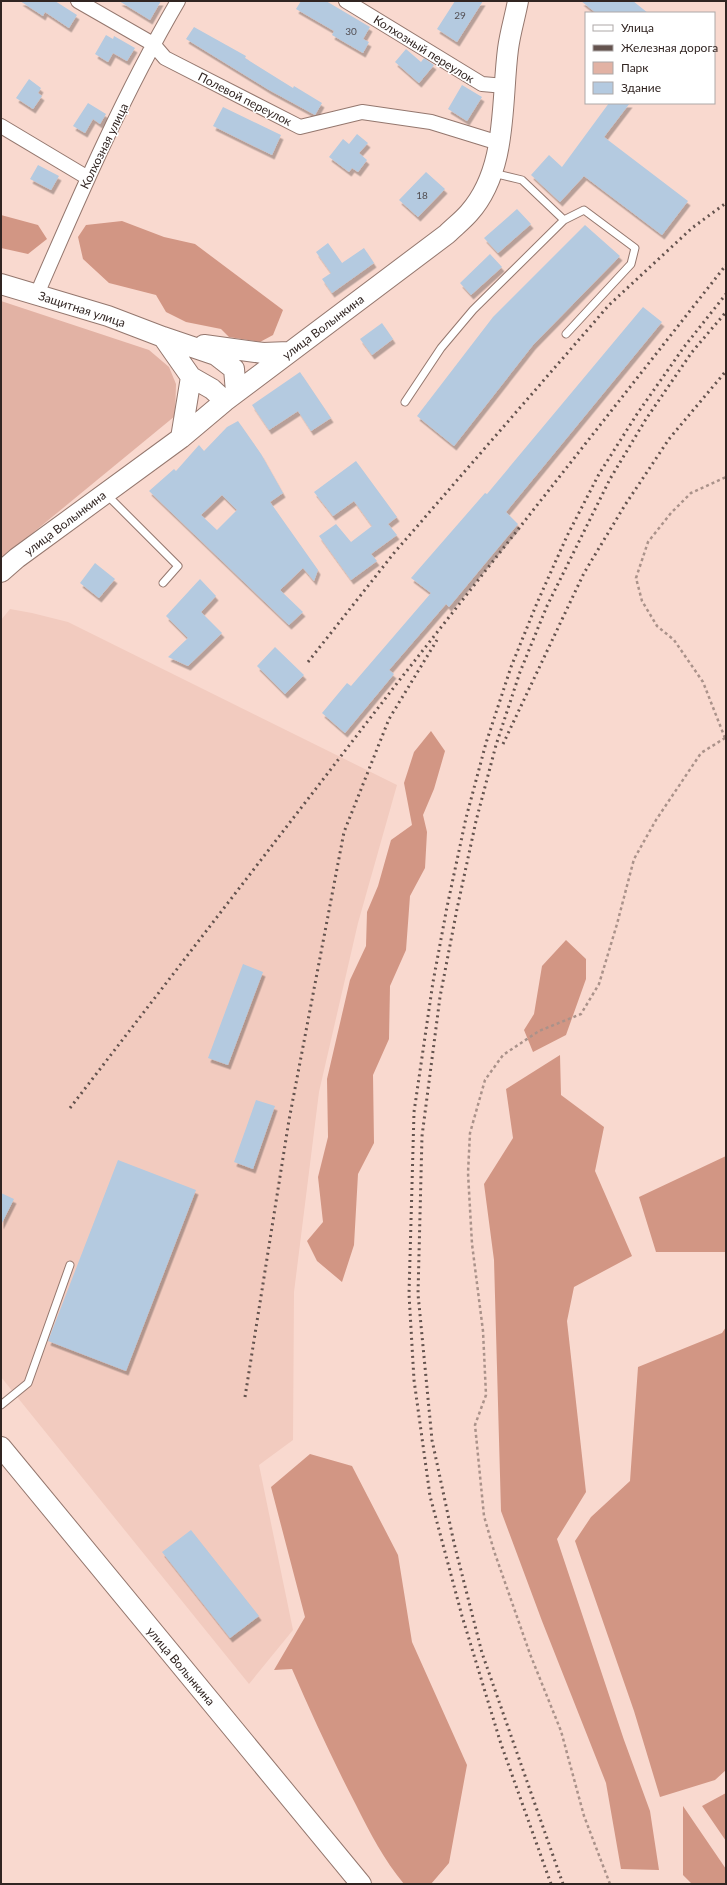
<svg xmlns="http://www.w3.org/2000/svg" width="727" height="1885" font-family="Lato,sans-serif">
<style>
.built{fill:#f2cbbf}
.green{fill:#e2b2a4}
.forest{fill:#d29684}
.building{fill:#b4cae0;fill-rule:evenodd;filter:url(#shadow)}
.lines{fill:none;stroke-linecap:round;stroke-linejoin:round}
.lane-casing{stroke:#94776e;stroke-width:9}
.street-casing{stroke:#94776e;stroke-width:16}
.secondary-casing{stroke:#94776e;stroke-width:22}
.path{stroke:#aa928a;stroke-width:2.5;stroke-dasharray:3 3;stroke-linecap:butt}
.lane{stroke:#fff;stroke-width:7}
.street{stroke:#fff;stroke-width:14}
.secondary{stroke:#fff;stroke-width:20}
.rail{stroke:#64534e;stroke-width:3;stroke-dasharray:2 4;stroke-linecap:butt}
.labels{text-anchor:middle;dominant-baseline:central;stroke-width:3;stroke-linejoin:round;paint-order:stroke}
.number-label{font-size:10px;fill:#524e52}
.street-label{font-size:12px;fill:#312522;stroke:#fff}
</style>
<defs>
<filter id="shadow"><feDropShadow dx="2.5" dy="4.5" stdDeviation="0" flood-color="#0004"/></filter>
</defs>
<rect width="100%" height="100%" fill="#f9d9cf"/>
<path class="built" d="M10,609L32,613L68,622L397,785L358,923L319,1092L294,1292L293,1440L259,1465L293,1630L249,1684L1,1377V620Z"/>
<path class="green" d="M1,301L149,350L169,367L176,384L175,416L1,559Z"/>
<path class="forest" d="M1,215L38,225L47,239L28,254L1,248Z
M122,221L164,237L195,244L283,310L273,335L260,342L229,337L221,329L186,322L166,312L156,295L109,283L83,259L78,237L86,225Z
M431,731L445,751L434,789L423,815L427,832L425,868L410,896L406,950L390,986L389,1039L373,1075L374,1143L358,1174L354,1245L342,1282L317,1261L307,1241L323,1222L318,1177L328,1137L327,1079L350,980L366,946L367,912L378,886L391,840L412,825L404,783L414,752Z
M566,940L586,959V979L566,1035L533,1052L524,1030L534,1014L542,966Z
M560,1055L561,1095L604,1127L595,1171L632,1256L574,1287L567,1321L586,1492L557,1539L624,1740L650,1811L659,1870L621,1869L606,1783L542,1621L501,1511L494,1260L484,1184L513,1138L506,1089Z
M726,1156V1252H656L639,1197Z
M726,1327V1770L715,1780L660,1797L634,1711L575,1541L591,1517L630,1481L638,1367L722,1333Z
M310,1454L352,1466L398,1555L412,1642L467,1765L449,1863L431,1884H404C384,1860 370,1833 356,1805C333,1761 312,1715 292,1669L274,1670L305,1617L271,1487Z
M726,1793V1841L702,1806Z
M683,1806L726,1869V1884H692L683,1875Z"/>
<path class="building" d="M20,1H55L77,15L69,28L45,12L43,16Z
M119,1H161L150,20Z
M301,1H326L370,27L363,39L369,42L363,53L332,35L334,31L296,9Z
M455,1H483L457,42L437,29Z
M581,1H633L648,13H596Z
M194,27L246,56L245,58L293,88L294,86L322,103L315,115L269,90L186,39Z
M106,35L113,39L114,36L135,48L127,61L113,53L108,62L95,54Z
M406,49L421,62L424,58L434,65L419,83L395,62Z
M29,79L41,88L38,93L42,96L33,109L16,98Z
M462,85L482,97L467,121L448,109Z
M88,103L106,114L100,124L93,119L85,133L73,126Z
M609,103H630L604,137L688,201L662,235L584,176L560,202L531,175L549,155L562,167Z
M223,107L281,135L272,155L213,126Z
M357,134L368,143L359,153L367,160L358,172L352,168L349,172L329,157L343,139L349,144Z
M38,165L59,176L51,190L30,179Z
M426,172L445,189L418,217L399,200Z
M517,209L531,224L498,253L484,238Z
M585,225L620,256L533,345L454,446L417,416L493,317Z
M328,243L342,263L364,248L374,263L332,293L322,279L331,273L316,252Z
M490,254L502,267L471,295L460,283Z
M643,307L662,322L506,512L518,524L449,607L446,604L389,670L394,674L345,733L322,713L347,683L351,686L431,593L411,578L485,493L487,494Z
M382,323L393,339L372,355L360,339Z
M300,372L331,418L311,431L298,411L269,430L252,405Z
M238,421L261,454L283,493L270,502L318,570L314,581L303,568L280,590L303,612L289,625L149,491L174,469L176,471L199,445L204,451L227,427ZM222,495L237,510L217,530L201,515Z
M356,461L397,517L388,524L397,535L371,554L377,561L351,580L319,536L336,524L351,542L372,526L354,501L333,516L314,492Z
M95,563L115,579L99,598L80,583Z
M200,579L216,596L201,612L222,633L188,666L168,657L188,638L166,616Z
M275,647L304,675L285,694L257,666Z
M243,964L263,972L228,1065L208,1058Z
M256,1100L275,1106L253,1169L234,1162Z
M118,1160L196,1190L126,1371L48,1341Z
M1,1193L14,1199L1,1225Z
M191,1530L259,1616L230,1638L162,1552Z"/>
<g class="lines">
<g class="lane-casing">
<path id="lane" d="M564,220L584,210L635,248L631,264L566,334
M405,402L441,348L473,310L564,220L522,180L493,173
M106,494L178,566L163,583
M1,1405L28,1383L70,1265"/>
</g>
<g class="street-casing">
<path id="street" d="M78,1L153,44L165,58L300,127L362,112L431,122L499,143
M346,1L482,84L505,86
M1,126L88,178
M37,294C80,195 123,95 178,1"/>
</g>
<g class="secondary-casing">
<path id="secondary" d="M1,284L108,316L163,337L216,355L234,369L236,392
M163,337L191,377L181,438
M204,345L263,353L289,352
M191,377L212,389L225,401
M1,572L17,558L181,438L225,401L447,234C454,227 462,221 469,213C508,169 501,103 508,49C510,33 515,17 518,1
M1,1447L361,1884"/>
</g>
<path class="path" d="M725,738L703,682L674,640L657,626L642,601L636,578L648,542L671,513L691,493L726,477
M610,1884L584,1816L561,1731L530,1654L494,1551L484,1516L475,1425L486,1395L483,1331L472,1244L468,1173L470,1133L485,1080L503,1055L539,1031L581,1014L599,984L617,924L634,859L656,820L701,753L725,738L726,740"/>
<use href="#lane" class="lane"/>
<use href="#street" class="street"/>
<use href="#secondary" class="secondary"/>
<path class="rail" d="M308,662L394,553L609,305L692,228L726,203
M503,744L584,573L625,505L669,439L726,371
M70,1108L398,682L726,265
M245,1397L289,1120L344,832L389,719L437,640
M551,1884L501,1744L462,1616L430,1496L414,1380L409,1294L414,1112L433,982L447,907L466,818L486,743L511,667L537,603L567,536L599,474L637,414L684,347L726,294
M563,1884L482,1653L454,1543L432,1440L418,1294L422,1136L440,997L457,909L476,821L496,745L520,672L547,606L610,479L646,419L692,352L726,312"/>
</g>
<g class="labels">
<g class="number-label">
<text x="460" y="15">29</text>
<text x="351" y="31">30</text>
<text x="422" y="195">18</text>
</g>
<g class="street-label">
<text transform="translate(424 49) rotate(32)">Колхозный переулок</text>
<text transform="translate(245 99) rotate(27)">Полевой переулок</text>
<text transform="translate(104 146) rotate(-64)">Колхозная улица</text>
<text transform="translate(82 309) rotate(18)">Защитная улица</text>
<text transform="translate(323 327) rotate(-37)">улица Волынкина</text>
<text transform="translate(65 523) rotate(-37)">улица Волынкина</text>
<text transform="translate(181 1666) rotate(50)">улица Волынкина</text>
</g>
</g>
<rect width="727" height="1885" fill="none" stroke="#312522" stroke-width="4"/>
<rect x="585" y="12" width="130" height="92" fill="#ffffff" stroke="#ada8a7"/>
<rect x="593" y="25" width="20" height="6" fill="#ffffff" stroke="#ada8a7"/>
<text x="621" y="32" font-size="12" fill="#312522">Улица</text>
<rect x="593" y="45" width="20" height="6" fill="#64534e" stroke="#ada8a7"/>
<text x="621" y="52" font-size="12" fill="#312522">Железная дорога</text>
<rect x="593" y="62" width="20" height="12" fill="#e2b2a4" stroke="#ada8a7"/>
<text x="621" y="72" font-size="12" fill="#312522">Парк</text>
<rect x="593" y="82" width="20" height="12" fill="#b4cae0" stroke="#ada8a7"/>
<text x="621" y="92" font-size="12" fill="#312522">Здание</text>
</svg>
